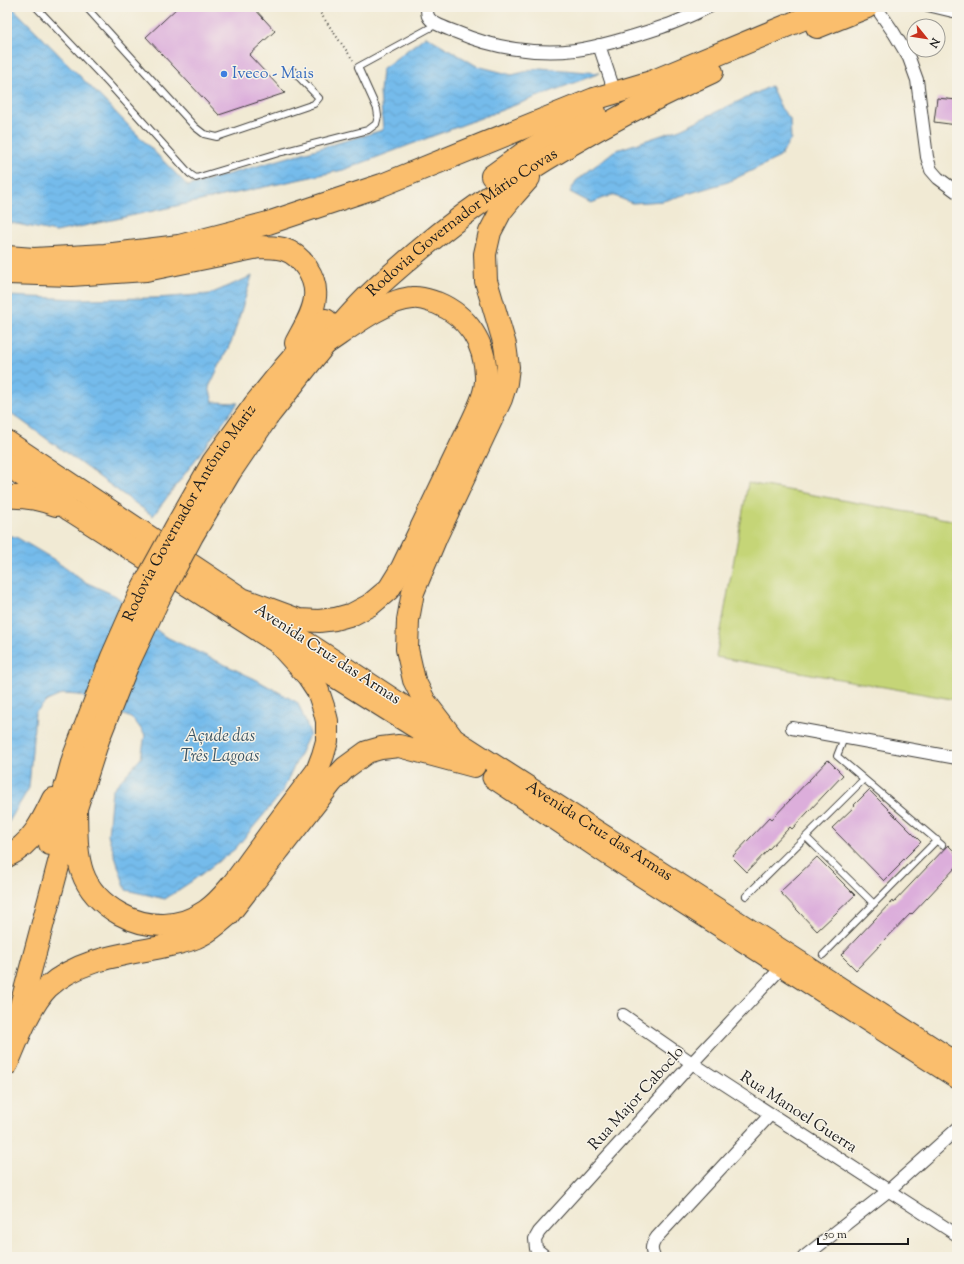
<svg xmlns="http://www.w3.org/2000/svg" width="964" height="1264" font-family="'Sorts Mill Goudy',serif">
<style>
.pitch{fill:#c5d577;stroke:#70784a}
.water{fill:url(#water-waves);stroke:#486c84}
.building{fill:#dcaedb}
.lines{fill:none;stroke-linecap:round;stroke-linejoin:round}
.lane-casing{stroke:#3c3b38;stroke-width:8}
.street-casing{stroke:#3c3b38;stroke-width:14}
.primary-casing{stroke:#3c3b38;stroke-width:21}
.highway-casing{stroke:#3c3b38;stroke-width:24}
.path{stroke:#3c3b38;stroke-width:2;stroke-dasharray:1 3;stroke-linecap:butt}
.lane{stroke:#fff;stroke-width:6}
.street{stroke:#fff;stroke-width:12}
.primary{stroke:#fabe6d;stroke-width:19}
.highway{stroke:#fabe6d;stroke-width:22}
.highway-bridge-casing{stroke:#3c3b38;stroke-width:24;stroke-linecap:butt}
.highway-bridge{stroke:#fabe6d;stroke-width:22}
.shop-dot{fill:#3f7fe0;stroke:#f7f3e8;stroke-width:1.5}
.labels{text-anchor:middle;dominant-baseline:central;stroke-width:3;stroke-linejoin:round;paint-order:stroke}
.shop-label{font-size:16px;fill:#366cbe;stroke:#f7f3e8;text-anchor:start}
.street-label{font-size:16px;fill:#1c1c1c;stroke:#f7f3e8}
.water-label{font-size:17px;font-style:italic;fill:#3b5464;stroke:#f7f3e8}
</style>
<defs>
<pattern id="water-waves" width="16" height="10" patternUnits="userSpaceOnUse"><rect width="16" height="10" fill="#74bbeb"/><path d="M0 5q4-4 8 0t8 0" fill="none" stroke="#64a0c9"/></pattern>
</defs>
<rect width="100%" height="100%" fill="#f7f3e8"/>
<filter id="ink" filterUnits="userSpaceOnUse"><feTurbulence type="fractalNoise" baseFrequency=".025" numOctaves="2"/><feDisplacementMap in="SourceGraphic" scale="8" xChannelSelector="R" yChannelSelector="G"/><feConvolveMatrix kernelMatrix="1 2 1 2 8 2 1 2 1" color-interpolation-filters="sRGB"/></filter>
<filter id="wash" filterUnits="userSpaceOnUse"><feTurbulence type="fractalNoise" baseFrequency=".012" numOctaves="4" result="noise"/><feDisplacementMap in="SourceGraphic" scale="16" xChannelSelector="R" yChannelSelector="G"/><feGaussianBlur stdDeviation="0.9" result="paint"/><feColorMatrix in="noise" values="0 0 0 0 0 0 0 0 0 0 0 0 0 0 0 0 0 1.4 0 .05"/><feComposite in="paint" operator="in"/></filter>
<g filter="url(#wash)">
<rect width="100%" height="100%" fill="#f1ead4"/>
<path class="pitch" d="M748,483L957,521V700L716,657Z"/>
<path class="water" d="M7,7H12L188,186L383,130L380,92L382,69L426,36L477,66L512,75L540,68L600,73L343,170L56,232L7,222Z
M771,86L781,108L790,119L791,139L780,157L728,182L663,201L632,203L612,195L591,203L570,192L576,181L614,151L680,129Z
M252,276L232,340L209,387L213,402L238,403L153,516L7,410V296L79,299L157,298L210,294Z
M7,535L16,537L53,559L83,581L116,596L164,636L255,679L298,703L310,733L281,794L235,849L192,881L165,899L126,890L108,835L112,790L141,758L145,735L138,725L131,718L79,695L63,694L47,701L35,713L29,788L7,825Z"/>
<g id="blocks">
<path class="building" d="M178,7H253L275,31L249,55L285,93L219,115L146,37Z
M937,98L957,100V125L934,122Z
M828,760L843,775L792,829L790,827L747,872L732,857L770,817L772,819Z
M869,790L921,842L899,864L900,865L884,881L832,828L855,806L854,805Z
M948,845L957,854V866L912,914L911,913L856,970L841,955L892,901L893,903Z
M817,857L855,895L817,931L780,892Z"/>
</g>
</g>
<g filter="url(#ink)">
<use href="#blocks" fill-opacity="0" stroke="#3c3b38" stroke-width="1"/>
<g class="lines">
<g class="lane-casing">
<path id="lane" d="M36,7L109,84L190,174L196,178L282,152L368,130L376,124L378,116L377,109L358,67L437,24
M86,7L195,127L204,134L217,137L314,104L319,98L293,71
M924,7L953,14H957
M844,738L837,756L942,845
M806,837L874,904
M746,896L864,779
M823,955L937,840"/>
</g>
<g class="street-casing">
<path id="street" d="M427,7C427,10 427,14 428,16C431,24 449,29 456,32C493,48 536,55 576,50C604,46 635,36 662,27C678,22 694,14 709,7
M876,7L894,33L909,58L917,80L927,157L931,170L938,178L957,192
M599,45L615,93
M792,728L957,758
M623,1015L692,1063L957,1235
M546,1257L536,1249L535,1239L539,1232L692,1063L782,967
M654,1257C650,1249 652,1244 657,1237L770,1115
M804,1257L888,1191L957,1129"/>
</g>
<g class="primary-casing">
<g id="primary">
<path id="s1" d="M262,612L451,736L957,1062"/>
<path d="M290,650L445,747"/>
<path d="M492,778L607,855L957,1079"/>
</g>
</g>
<g class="highway-casing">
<g id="highway">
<path d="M817,27L867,7"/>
<path d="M492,176L524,153L595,112"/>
<path d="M7,257L34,259L105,255L179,246L268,223L382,185L594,99L651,82L832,7"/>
<path d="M7,273L71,275L146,270L259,247C268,247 275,247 283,249C302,255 317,278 315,297C314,313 303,329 296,343"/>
<path d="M255,404L284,368L326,320"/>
<path id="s2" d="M268,416C301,375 332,332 369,295C384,280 400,267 416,253C505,177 606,120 712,72"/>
<path d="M7,442L242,599L299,620L319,621L335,619L353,614L370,605L389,589L402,568L473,420C479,407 487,391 486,376C485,343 468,316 437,303C430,301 421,297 413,298C386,299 348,329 325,344"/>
<path d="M7,464L70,510L277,642L308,676L318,691L324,709L327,721V741L323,755L317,771C298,796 279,821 261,846C245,867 227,896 206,911C180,929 147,929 120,914C74,888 77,854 76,809"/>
<path d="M7,497C25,496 40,499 56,505"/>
<path d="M451,736L425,702L414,680L407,649L408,620L413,592L436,537L501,399L506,383L508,367L505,345L486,281L485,254L490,232L501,211L514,195L529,178"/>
<path d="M50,844L73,759L84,730"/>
<path d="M7,856C31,845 42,822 53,799"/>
<path d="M16,1024L61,855L99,737"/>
<path d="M7,1064C17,1041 30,1005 48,987C79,959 122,955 161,947C174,944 189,942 201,935C211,930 220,922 228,915L331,783L345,768L367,752L381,748L399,746L474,766"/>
</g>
</g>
<path class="path" d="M316,7L353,60"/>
<use href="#lane" class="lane"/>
<use href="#street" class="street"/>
<use href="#primary" class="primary"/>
<use href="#highway" class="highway"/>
<g class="highway-bridge-casing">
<g id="highway-bridge">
<path id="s3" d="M84,730L112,657L142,589L177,525L213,462L255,404"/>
<path d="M99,737L127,666L159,598L192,536L230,472L268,416"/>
</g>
</g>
<use href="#highway-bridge" class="highway-bridge"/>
</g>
</g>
<circle class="shop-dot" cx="224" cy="74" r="4"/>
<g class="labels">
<g class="shop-label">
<text x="232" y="74">Iveco - Mais</text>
</g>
<g class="street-label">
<text stroke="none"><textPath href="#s2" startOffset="276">Rodovia Governador Mário Covas</textPath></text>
<text stroke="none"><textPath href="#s3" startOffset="242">Rodovia Governador Antônio Mariz</textPath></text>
<text transform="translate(327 655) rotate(33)">Avenida Cruz das Armas</text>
<text stroke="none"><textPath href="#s1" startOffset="402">Avenida Cruz das Armas</textPath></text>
<text transform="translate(637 1099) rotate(-48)">Rua Major Caboclo</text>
<text transform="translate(798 1113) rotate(33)">Rua Manoel Guerra</text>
</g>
<g class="water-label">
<text x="220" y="737">Açude das<tspan x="220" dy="20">Três Lagoas</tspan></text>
</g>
</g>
<rect width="964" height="1264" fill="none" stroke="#f7f3e8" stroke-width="24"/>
<g transform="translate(926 38) rotate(120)"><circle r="19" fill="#f7f3e8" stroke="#9f9d96"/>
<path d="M0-3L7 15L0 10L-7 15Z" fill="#c8321e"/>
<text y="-6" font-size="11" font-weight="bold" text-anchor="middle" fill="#1c1c1c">N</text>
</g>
<path d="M818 1238v6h90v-6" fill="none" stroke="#1c1c1c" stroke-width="2"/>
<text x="824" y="1238" font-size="12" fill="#1c1c1c" stroke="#f7f3e8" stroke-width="3" paint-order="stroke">50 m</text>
</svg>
